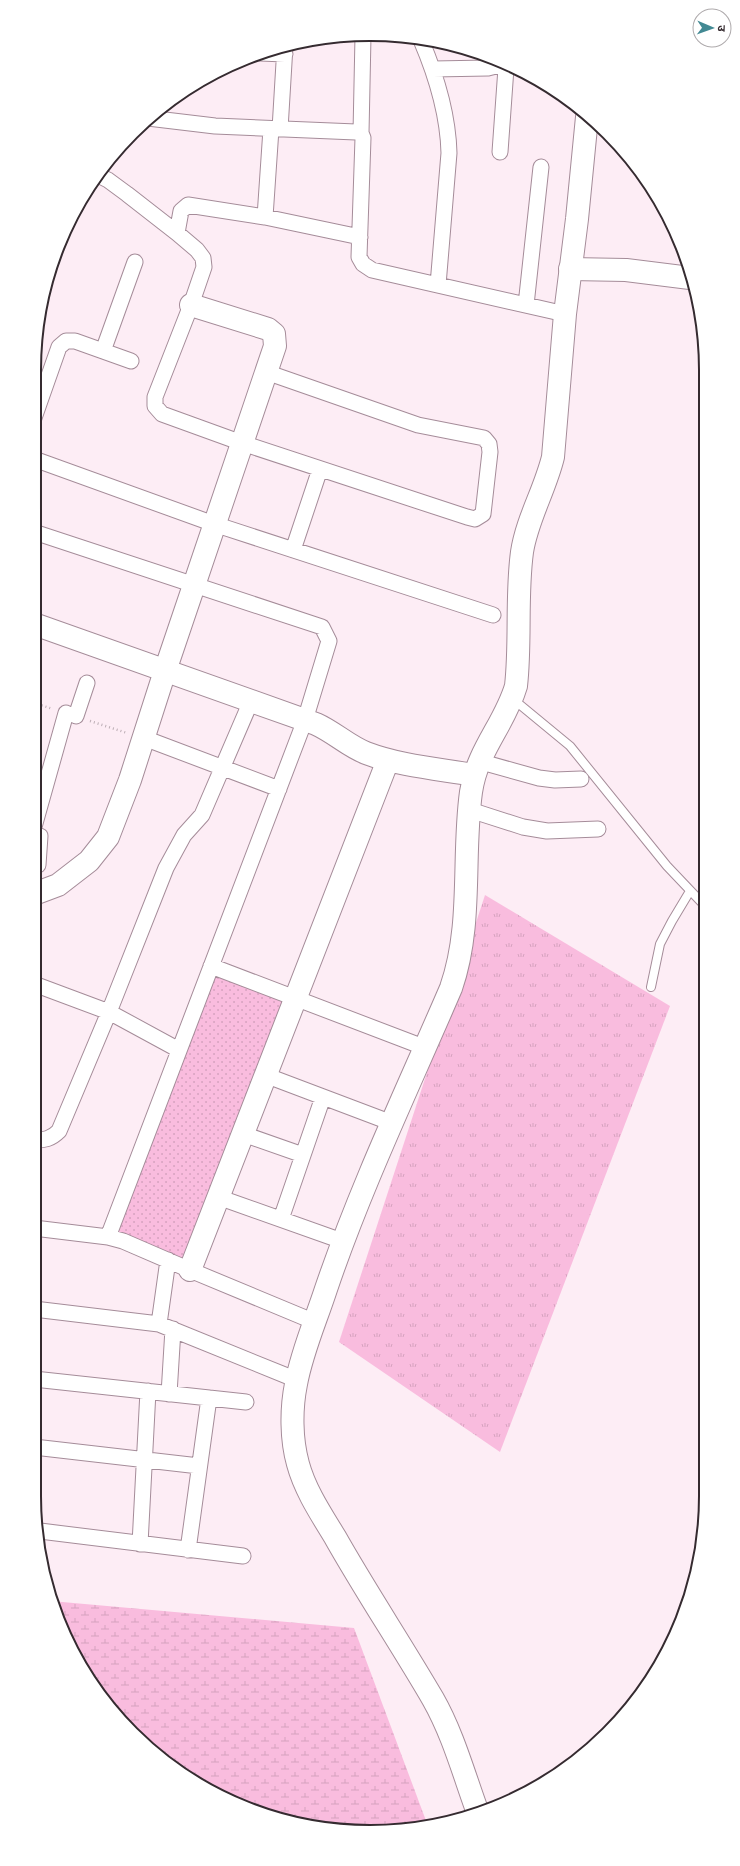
<svg xmlns="http://www.w3.org/2000/svg" width="740" height="1866" font-family="Manrope,'Noto Sans Devanagari',sans-serif">
<style>
.grass{fill:url(#grass-tufts)}
.wetland{fill:url(#wetland-marsh)}
.park{fill:url(#park-dots)}
.lines{fill:none;stroke-linecap:round;stroke-linejoin:round}
.lane-casing{stroke:#a58c99;stroke-width:10}
.street-casing{stroke:#a58c99;stroke-width:17}
.secondary-casing{stroke:#a58c99;stroke-width:24}
.primary-casing{stroke:#a58c99;stroke-width:24}
.path{stroke:#bcaeb5;stroke-width:2.5;stroke-dasharray:1 3;stroke-linecap:butt}
.lane{stroke:#fff;stroke-width:8}
.street{stroke:#fff;stroke-width:15}
.secondary{stroke:#fff;stroke-width:22}
.primary{stroke:#fff;stroke-width:22}
.rim{fill:none;stroke:#352b30;stroke-width:2}
</style>
<defs>
<pattern id="grass-tufts" width="24" height="20" patternUnits="userSpaceOnUse"><rect width="24" height="20" fill="#f9bcde"/><path d="M3 7l-1-3M5 7V3M7 7l1-3M15 17l-1-3M17 17v-4M19 17l1-3" fill="none" stroke="#d6a2bf"/></pattern>
<pattern id="wetland-marsh" width="20" height="14" patternUnits="userSpaceOnUse"><rect width="20" height="14" fill="#f9bcde"/><path d="M1 5h8M5 5V1M11 12h8M15 12V8" fill="none" stroke="#d6a2bf"/></pattern>
<pattern id="park-dots" width="8" height="8" patternUnits="userSpaceOnUse"><rect width="8" height="8" fill="#f9bcde"/><path d="M2 2h.1M6 6h.1" fill="none" stroke="#d6a2bf" stroke-width="1.8" stroke-linecap="round"/></pattern>
</defs>
<rect width="100%" height="100%" fill="#fdedf5"/>
<path class="grass" d="M485,895L670,1006L500,1452L339,1342Z"/>
<path class="wetland" d="M51,1601L354,1628L428,1826L326,1829L262,1814L202,1787L117,1717L79,1664Z"/>
<path class="park" d="M211,966L295,998L190,1270L108,1237Z"/>
<g class="lines">
<g class="lane-casing">
<path id="lane" d="M513,699L570,746L667,866L705,906
M651,987L660,944L672,921L690,891"/>
</g>
<g class="street-casing">
<path id="street" d="M421,40C436,75 448,113 449,153L438,285
M260,53L285,54
M433,69L488,68L500,65
M148,118L215,126L356,132L361,133L363,138L359,257L363,264L372,270L565,314
M280,129L285,46
M361,133L363,36
M500,152L506,68
M98,175L108,180L127,194L177,233L197,250L203,258L204,267L191,305L155,397V406L162,414L242,443L467,517L475,519L483,514L490,452L489,444L484,438L418,425L266,372
M265,217L271,129
M177,233L181,211L188,205L265,217L360,237
M526,305L541,167
M103,351L135,262
M34,418L59,347L66,341H75L131,361
M34,459L214,524L493,615
M34,532L322,627L329,641L305,720L108,1237
M293,550L320,469
M76,716L87,683
M144,738L279,789
M478,761L539,778L555,780L581,779
M470,810L523,827L547,831L598,829
M34,827L66,713
M34,834L40,836L38,865
M211,966L426,1048
M34,984L109,1012L179,1050
M265,1075L392,1123
M243,1134L303,1155
M34,1140C45,1140 51,1139 59,1131L109,1012L166,868L184,835L202,815L251,701
M218,1197L342,1241
M281,1219L323,1097
M34,1228L108,1237L123,1241L190,1270L315,1322
M34,1309L159,1324L297,1380
M159,1324L168,1260
M34,1379L246,1402
M169,1394L173,1329
M34,1447L199,1466
M40,1531L243,1556
M140,1544L148,1391
M188,1550L209,1398"/>
</g>
<g class="secondary-casing">
<path id="secondary" d="M478,1813C464,1775 453,1734 433,1699C401,1644 366,1592 335,1537C321,1514 305,1490 298,1464C291,1439 291,1409 296,1384C302,1351 316,1320 326,1289C361,1186 408,1088 451,988C473,925 462,857 471,792C477,750 505,724 516,686C521,642 516,596 522,552C527,519 545,490 553,457L565,314L577,219L587,117"/>
</g>
<g class="primary-casing">
<path id="primary" d="M570,269L626,270L690,278
M34,624L316,724C334,732 348,746 366,753C400,766 439,769 474,775
M34,894L58,885L89,861L108,837L130,780L165,671L275,346L274,334L268,329L191,305
M190,1270L388,760"/>
</g>
<path class="path" d="M34,703L53,709
M90,721L127,733"/>
<use href="#lane" class="lane"/>
<use href="#street" class="street"/>
<use href="#secondary" class="secondary"/>
<use href="#primary" class="primary"/>
</g>
<path d="M0 0H740V1866H0ZM370 41H370A329 329 0 0 1 699 370V1496A329 329 0 0 1 370 1825H370A329 329 0 0 1 41 1496V370A329 329 0 0 1 370 41Z" fill="#fff" fill-rule="evenodd"/>
<path class="rim" d="M370 41H370A329 329 0 0 1 699 370V1496A329 329 0 0 1 370 1825H370A329 329 0 0 1 41 1496V370A329 329 0 0 1 370 41Z"/>
<g transform="translate(712 28) rotate(92)"><circle r="19" fill="#ffffff" stroke="#aeaaac"/>
<path d="M0-3L7 15L0 10L-7 15Z" fill="#428993"/>
<text y="-6" font-size="11" font-weight="bold" text-anchor="middle" fill="#352b30">उ</text>
</g>
</svg>
